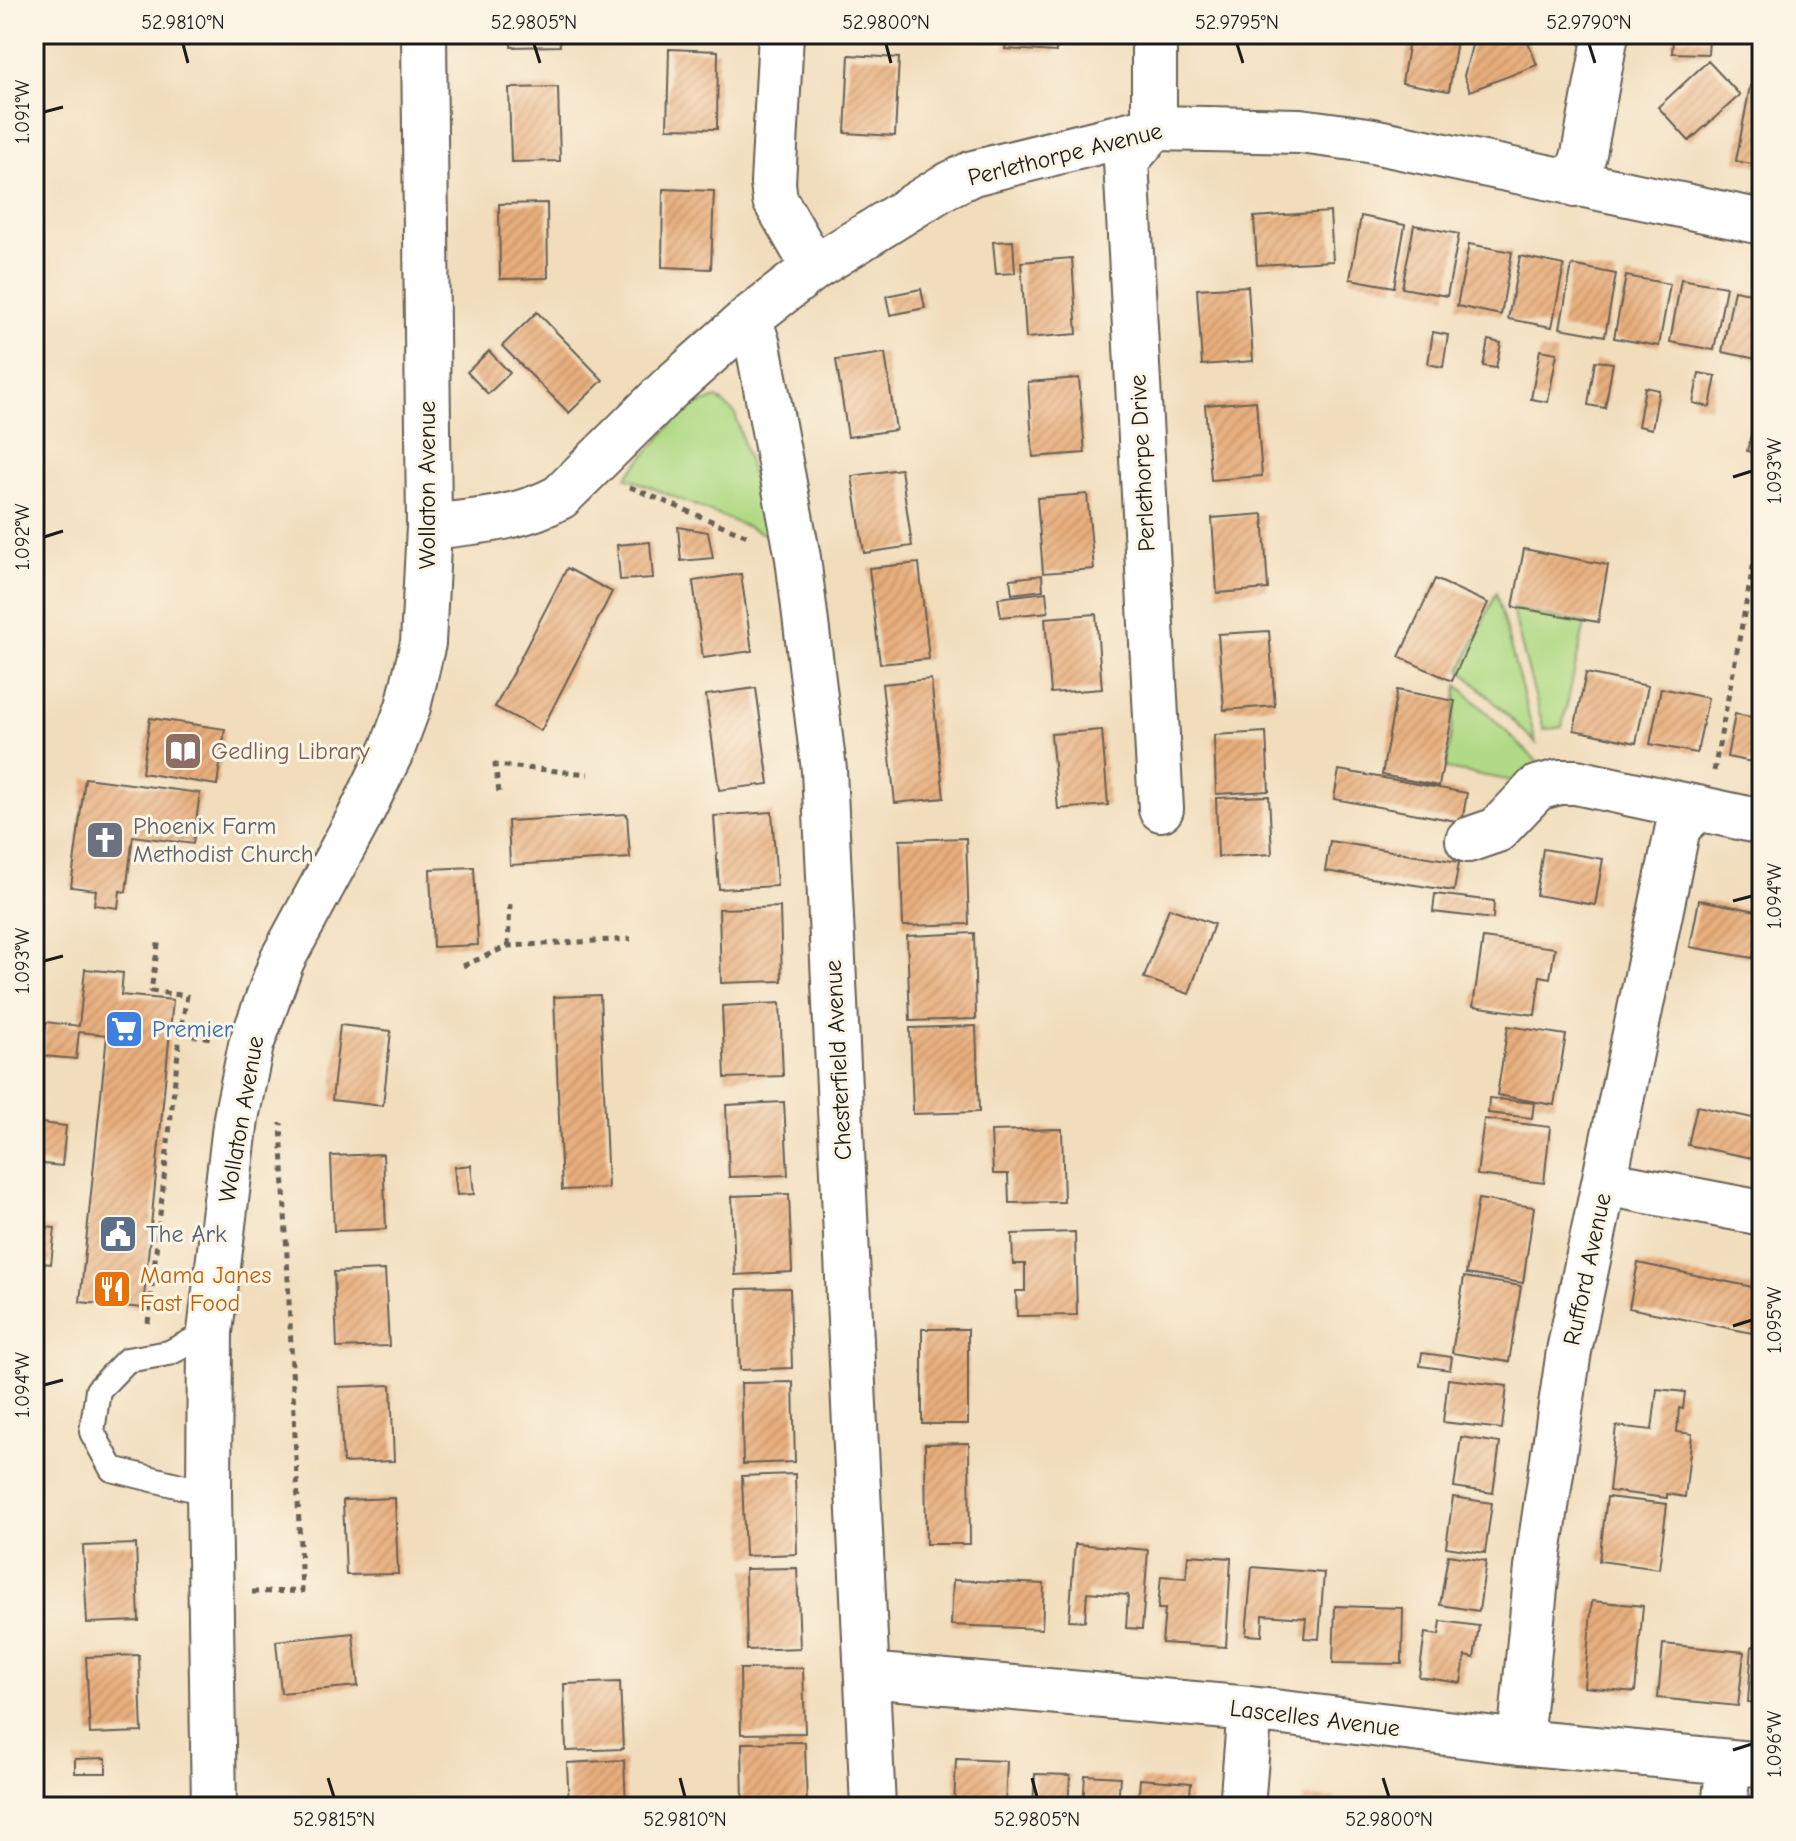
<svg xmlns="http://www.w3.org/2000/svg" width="1796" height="1841" font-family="'Comic Neue',sans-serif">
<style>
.green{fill:#b0da85;stroke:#667b50;stroke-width:2}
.building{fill:url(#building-hatch)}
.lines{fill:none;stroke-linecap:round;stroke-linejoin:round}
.lane-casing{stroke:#676054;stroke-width:28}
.street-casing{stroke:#676054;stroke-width:48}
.path{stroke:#676054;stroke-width:5;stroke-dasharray:6 6;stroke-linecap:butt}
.lane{stroke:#fff;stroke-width:24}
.street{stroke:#fff;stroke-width:44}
.ticks{fill:none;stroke:#1c1c1c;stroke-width:3}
.labels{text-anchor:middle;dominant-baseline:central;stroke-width:6;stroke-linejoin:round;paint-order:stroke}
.street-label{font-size:24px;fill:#1c1c1c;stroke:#fcf5e5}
.education-label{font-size:24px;fill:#785e54;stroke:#fcf5e5;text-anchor:start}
.worship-label{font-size:24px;fill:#5b616d;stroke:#fcf5e5;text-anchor:start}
.shop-label{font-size:24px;fill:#366cbe;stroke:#fcf5e5;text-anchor:start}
.service-label{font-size:24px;fill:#4e5e75;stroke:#fcf5e5;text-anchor:start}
.food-label{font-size:24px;fill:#c56008;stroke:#fcf5e5;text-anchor:start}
.neatline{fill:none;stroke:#1c1c1c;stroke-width:3}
.ticks-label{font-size:20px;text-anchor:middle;fill:#1c1c1c}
</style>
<defs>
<pattern id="building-hatch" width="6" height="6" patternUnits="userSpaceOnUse" patternTransform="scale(2)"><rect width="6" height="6" fill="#e7ad7c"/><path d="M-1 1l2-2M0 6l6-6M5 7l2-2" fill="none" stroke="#c6946b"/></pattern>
</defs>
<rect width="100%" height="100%" fill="#fcf5e5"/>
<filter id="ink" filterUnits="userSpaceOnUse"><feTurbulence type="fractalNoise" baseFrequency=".0125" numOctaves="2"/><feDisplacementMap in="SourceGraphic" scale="16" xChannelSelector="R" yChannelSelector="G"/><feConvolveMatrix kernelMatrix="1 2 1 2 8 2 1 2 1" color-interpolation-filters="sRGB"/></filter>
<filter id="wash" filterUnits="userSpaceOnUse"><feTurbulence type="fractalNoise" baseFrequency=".006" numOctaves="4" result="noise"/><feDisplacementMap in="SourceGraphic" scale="32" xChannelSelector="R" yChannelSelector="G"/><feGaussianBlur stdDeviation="1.8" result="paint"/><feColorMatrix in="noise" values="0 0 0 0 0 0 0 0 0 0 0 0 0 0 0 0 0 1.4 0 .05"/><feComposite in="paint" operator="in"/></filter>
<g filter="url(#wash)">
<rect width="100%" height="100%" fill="#f1ddbc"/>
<path class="green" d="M717,398L735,413L769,536L626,477L684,410Z
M1496,593L1536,743L1461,670Z
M1512,609L1585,623L1562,727L1544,730Z
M1458,685L1543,767L1519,782L1446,769Z"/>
<g id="blocks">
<path class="building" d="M511,34H559L560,46L511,47Z
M1007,34H1057L1056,52L1005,49Z
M1251,34H1301V41L1251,38Z
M1410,34H1458L1449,91L1402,83Z
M1475,34H1525L1537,65L1470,91L1464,76Z
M1673,38L1709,39L1708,54L1672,53Z
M669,49L718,51L717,129L667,128Z
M849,55L899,58L895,136L845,133Z
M1708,61L1740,95L1689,141L1658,107Z
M1750,86L1762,89V166L1736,161Z
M558,87L560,161L511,162L509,88Z
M663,189L714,191L711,269L662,267Z
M547,203L548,278L500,279L499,204Z
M1330,212L1333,261L1257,265L1254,217Z
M1361,216L1405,225L1394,287L1350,279Z
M1414,225L1459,234L1447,296L1402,288Z
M1013,241L1015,273L996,274L993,242Z
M1469,244L1512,252L1501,315L1457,306Z
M1520,256L1564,265L1552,327L1508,319Z
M1072,258L1077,334L1026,338L1021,262Z
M1572,265L1616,274L1605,336L1560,328Z
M1626,276L1670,284L1659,346L1614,338Z
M1681,279L1726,287L1714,350L1670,342Z
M1248,286L1253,361L1202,365L1197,289Z
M921,289L925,308L890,315L886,296Z
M1734,290L1762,295V360L1722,352Z
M537,312L603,380L569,413L502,346Z
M1433,332L1448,335L1443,367L1428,364Z
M1488,340L1501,343L1496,368L1483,366Z
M1540,350L1557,353L1548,402L1531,399Z
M489,351L510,373L488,394L467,372Z
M885,353L896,430L848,437L836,360Z
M1595,361L1613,363L1605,408L1588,405Z
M1699,373L1716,376L1710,407L1693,403Z
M1079,378L1085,453L1033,457L1028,382Z
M1645,387L1659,390L1652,429L1638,426Z
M1256,401L1262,476L1211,480L1205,405Z
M1754,422L1762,423L1760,454L1747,451Z
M901,469L912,546L864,553L852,476Z
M1087,494L1094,569L1043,573L1037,498Z
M1263,514L1268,589L1217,593L1212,518Z
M678,527L708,532L713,558L681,561Z
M650,542L653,578L620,580L617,545Z
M1524,549L1608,565L1598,622L1513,607Z
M919,563L929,659L880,664L869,568Z
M567,568L612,592L541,731L495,707Z
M741,574L752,651L703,658L693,581Z
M1042,575L1043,590L1012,594L1010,579Z
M1435,579L1488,603L1452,681L1399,657Z
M1046,592L1048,612L1001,617L998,598Z
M1096,614L1102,689L1051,693L1045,618Z
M1269,631L1275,706L1224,710L1218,634Z
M1586,673L1648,686L1636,743L1574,730Z
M931,679L944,798L895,803L882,684Z
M756,688L769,784L719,790L706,695Z
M1661,688L1708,698L1697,753L1650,744Z
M1397,690L1455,701L1439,786L1382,775Z
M1735,714L1762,719V764L1727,757Z
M150,718L225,729L217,785L142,773Z
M1102,730L1108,805L1058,809L1051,734Z
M1266,732L1269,791L1216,794L1214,735Z
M1339,770L1467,793L1462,822L1334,799Z
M85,778L200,793L193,844L133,836L126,892L120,891L118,908L94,905L96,890L71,887Z
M1269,796L1272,854L1218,857L1216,798Z
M772,812L777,886L719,889L714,816Z
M627,814L630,858L510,865L508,821Z
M966,838L969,924L903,926L900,840Z
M1330,841L1459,862L1454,891L1325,871Z
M1543,849L1603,859L1595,905L1536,895Z
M474,867L478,945L433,947L430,869Z
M1435,894L1494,901L1493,919L1433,912Z
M1699,900L1762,912L1753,958L1690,947Z
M780,907L782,981L721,983L719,909Z
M1169,908L1214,924L1189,994L1144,978Z
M974,933L976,1019L910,1021L907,936Z
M1483,938L1555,948L1550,978L1540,976L1535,1015L1473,1006Z
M85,969L123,973L121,995L173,1000L143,1308L80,1302L107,1035L79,1032L76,1059L43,1056L46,1022L79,1026Z
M600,995L608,1188L562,1190L554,997Z
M780,1003L783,1076L725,1078L722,1006Z
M340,1025L391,1031L383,1106L332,1100Z
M976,1026L979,1112L913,1114L910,1028Z
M1508,1026L1566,1035L1554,1105L1497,1095Z
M1489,1098L1534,1103L1532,1118L1488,1113Z
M784,1102L788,1175L729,1177L726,1105Z
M1697,1106L1762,1120V1160L1688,1145Z
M1484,1119L1550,1127L1544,1183L1477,1175Z
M34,1122L66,1126L62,1166L34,1163Z
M1062,1129L1064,1202L1009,1203L1008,1174H993L991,1131Z
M383,1154L386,1229L334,1231L331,1156Z
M471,1165L474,1194L457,1195L454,1167Z
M789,1194L792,1272L735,1275L732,1196Z
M1478,1199L1534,1207L1523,1283L1466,1274Z
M34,1226L55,1228L51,1264L34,1262Z
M1075,1232L1077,1315L1017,1316L1016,1291H1025V1264H1013L1012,1234Z
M1638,1263L1762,1289V1335L1629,1308Z
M385,1270L389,1346L337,1348L334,1272Z
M1464,1277L1521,1286L1509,1362L1452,1353Z
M790,1288L792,1368L740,1370L737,1289Z
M922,1329H968V1424H922Z
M1422,1353L1452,1357L1450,1370L1420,1366Z
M1448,1379L1507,1386L1502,1429L1443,1422Z
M793,1382L795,1462L743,1464L741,1383Z
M391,1385L394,1461L343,1463L339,1387Z
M1657,1389L1685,1392L1683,1409L1679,1408L1677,1432L1692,1434L1685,1497L1667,1494V1498L1609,1491L1616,1426L1652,1430Z
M1461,1437L1500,1443L1493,1493L1454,1487Z
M969,1443L970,1544H926L925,1444Z
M795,1474L797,1554L745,1556L742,1476Z
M1453,1497L1492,1503L1485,1553L1446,1547Z
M1607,1497L1667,1504L1659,1569L1599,1561Z
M395,1498L398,1574L346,1575L343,1500Z
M136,1544L139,1621L87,1623L83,1546Z
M1075,1544L1148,1550L1142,1629L1126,1628L1128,1595L1087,1592L1085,1621L1069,1620Z
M1188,1555L1231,1558L1226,1647L1162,1643L1165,1609H1158L1161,1576L1186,1578Z
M1448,1555L1486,1561L1479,1611L1440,1605Z
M1252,1567L1324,1573L1319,1639L1304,1638L1306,1618L1263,1615L1262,1636L1246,1635Z
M797,1568L800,1648L747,1650L745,1569Z
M953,1580L1044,1584L1042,1629L951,1625Z
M1592,1601L1643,1606L1635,1692L1584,1687Z
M1335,1606L1403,1608L1402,1664L1333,1663Z
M1441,1621L1479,1626L1474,1658L1465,1656L1461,1683L1419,1677L1425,1633L1439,1635Z
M353,1633L358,1686L281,1693L276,1641Z
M1663,1644L1744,1652L1738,1706L1658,1698Z
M1752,1646L1762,1647V1703L1748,1702Z
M139,1655L142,1732L90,1734L86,1657Z
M803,1668L805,1733L741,1734L740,1669Z
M620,1682L623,1749L566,1751L564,1684Z
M805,1742L807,1807H743L742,1743Z
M106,1758V1773H75V1759Z
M956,1759L1007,1761L1005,1807H954Z
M624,1760L626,1807H569L567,1763Z
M1035,1774L1070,1775L1068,1807H1033Z
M1085,1775L1120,1777L1118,1807H1083Z
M1140,1779L1191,1783L1189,1807H1138Z
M1303,1797L1354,1800V1807H1302Z
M1358,1801L1403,1804L1402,1807H1358Z"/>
</g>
</g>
<g filter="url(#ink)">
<use href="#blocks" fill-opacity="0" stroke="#676054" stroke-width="2"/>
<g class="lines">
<g class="lane-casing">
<path id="lane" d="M209,1493L112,1469L92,1432L98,1390L127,1360L169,1353L210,1332"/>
</g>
<g class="street-casing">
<path id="street" d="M781,34L773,183L775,200L814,268
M1154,34V128L1126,161L1161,809
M1575,185L1584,154L1606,34
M749,318L758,345L798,558L824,770L873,1807
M429,527C474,522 520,519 560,497L670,388L749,318L814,268L944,187L973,173L1154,128L1300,131L1368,140L1762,222
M1468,840L1497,830L1537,788L1559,782H1576L1762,822
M1605,1183L1762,1213
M867,1675L1250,1709L1520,1742L1762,1765
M1520,1742L1537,1568L1569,1351L1678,827L1698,808
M214,1807L209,1493L210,1332L236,1118L251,1045L282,960L360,816L392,750L408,707L423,643L429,527L424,34
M1242,1807L1250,1709
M1724,1807L1729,1762"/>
</g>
<path class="path" d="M630,487L750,537
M1714,771L1762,520
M499,792L495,765L588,774
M508,946L510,904
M463,966L508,946L631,939
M180,1034L211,1038
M148,1323L180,1034L187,996L151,991L159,938
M252,1592L302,1591L281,1123"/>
<use href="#lane" class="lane"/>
<use href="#street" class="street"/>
</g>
</g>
<path class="ticks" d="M183,44L188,63M534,44L540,63M886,44L891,63M1237,44L1243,63M1589,44L1595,63M44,112L63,107M1733,477L1752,471M44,537L63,531M1733,901L1752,896M44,961L63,956M1733,1326L1752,1320M44,1385L63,1380M1733,1750L1752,1744M328,1778L334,1797M680,1778L685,1797M1032,1778L1037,1797M1383,1778L1389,1797"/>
<defs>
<g id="library-square" transform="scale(2)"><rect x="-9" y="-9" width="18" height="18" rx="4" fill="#8d6e63" stroke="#fcf5e5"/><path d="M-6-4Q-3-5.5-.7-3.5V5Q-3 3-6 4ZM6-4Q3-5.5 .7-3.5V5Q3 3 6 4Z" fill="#fff"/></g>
<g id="church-square" transform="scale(2)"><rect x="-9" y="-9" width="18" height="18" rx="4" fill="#6b7280" stroke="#fcf5e5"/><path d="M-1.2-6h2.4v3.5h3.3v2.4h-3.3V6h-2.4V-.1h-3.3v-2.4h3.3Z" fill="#fff"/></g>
<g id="supermarket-square" transform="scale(2)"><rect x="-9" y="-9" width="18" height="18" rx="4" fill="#3f7fe0" stroke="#fcf5e5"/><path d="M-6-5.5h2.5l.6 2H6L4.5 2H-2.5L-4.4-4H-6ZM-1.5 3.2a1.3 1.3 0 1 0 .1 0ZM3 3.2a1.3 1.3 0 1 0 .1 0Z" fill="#fff"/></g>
<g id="civic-square" transform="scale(2)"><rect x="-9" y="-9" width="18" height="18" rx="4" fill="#5c6f8a" stroke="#fcf5e5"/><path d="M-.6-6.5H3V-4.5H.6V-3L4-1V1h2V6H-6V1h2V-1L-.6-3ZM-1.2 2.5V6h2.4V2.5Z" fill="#fff"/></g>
<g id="restaurant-square" transform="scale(2)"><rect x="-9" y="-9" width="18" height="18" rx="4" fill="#e8710a" stroke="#fcf5e5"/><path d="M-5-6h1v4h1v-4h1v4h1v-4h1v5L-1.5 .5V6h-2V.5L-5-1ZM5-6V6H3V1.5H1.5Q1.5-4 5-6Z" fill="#fff"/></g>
</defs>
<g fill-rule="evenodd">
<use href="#library-square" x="183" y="751"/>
<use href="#church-square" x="105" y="840"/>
<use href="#supermarket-square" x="124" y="1029"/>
<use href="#civic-square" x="118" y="1234"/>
<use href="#restaurant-square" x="112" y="1289"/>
</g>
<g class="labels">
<g class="street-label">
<text transform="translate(1065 154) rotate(-14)">Perlethorpe Avenue</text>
<text transform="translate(1142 463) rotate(-93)">Perlethorpe Drive</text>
<text transform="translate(427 485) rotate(-90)">Wollaton Avenue</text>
<text transform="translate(838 1060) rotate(-93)">Chesterfield Avenue</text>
<text transform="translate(241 1119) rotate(-80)">Wollaton Avenue</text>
<text transform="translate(1587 1269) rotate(-78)">Rufford Avenue</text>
<text transform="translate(1315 1718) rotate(7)">Lascelles Avenue</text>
</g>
<g class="education-label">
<text x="211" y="751">Gedling Library</text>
</g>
<g class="worship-label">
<text x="133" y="826">Phoenix Farm<tspan x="133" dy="28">Methodist Church</tspan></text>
</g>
<g class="shop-label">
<text x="152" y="1029">Premier</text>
</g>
<g class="service-label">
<text x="146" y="1234">The Ark</text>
</g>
<g class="food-label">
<text x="140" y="1275">Mama Janes<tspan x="140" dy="28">Fast Food</tspan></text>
</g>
</g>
<rect width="1796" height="1841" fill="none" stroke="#fcf5e5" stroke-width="88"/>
<rect x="44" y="44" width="1708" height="1753" class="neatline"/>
<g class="ticks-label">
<text x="183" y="29">52.9810°N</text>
<text x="534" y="29">52.9805°N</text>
<text x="886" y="29">52.9800°N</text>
<text x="1237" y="29">52.9795°N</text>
<text x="1589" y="29">52.9790°N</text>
<text transform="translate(22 112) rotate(-90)" y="7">1.091°W</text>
<text transform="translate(1774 471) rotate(-90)" y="7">1.093°W</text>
<text transform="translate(22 537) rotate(-90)" y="7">1.092°W</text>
<text transform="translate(1774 896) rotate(-90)" y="7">1.094°W</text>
<text transform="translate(22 961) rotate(-90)" y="7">1.093°W</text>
<text transform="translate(1774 1320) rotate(-90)" y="7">1.095°W</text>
<text transform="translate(22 1385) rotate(-90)" y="7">1.094°W</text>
<text transform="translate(1774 1744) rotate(-90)" y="7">1.096°W</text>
<text x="334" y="1826">52.9815°N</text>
<text x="685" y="1826">52.9810°N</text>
<text x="1037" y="1826">52.9805°N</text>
<text x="1389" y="1826">52.9800°N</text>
</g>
</svg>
